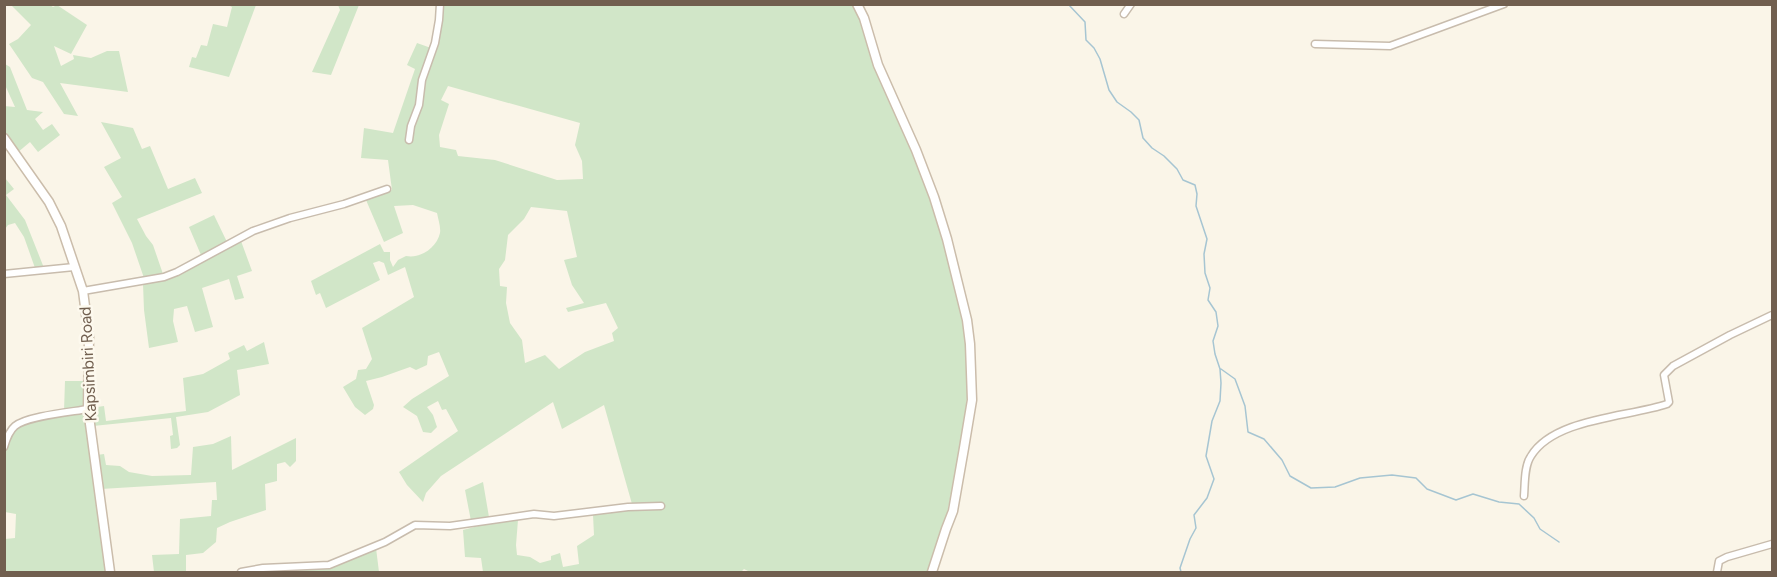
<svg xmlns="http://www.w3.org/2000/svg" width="1777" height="577" font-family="Figtree,sans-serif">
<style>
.green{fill:#d1e6c8;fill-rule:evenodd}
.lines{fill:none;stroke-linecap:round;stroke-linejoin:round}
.stream{stroke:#a6c5d2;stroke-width:1.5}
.street-casing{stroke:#c8bcad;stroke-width:9}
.secondary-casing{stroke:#cbbdab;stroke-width:11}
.street{stroke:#fff;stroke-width:6}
.secondary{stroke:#fff;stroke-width:8}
.labels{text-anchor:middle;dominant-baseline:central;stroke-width:5;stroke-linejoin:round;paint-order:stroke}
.street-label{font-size:16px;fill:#715f4f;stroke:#fdf9ee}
</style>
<rect width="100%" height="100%" fill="#faf5e8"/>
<path class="green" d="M11,5H50L53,7L57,5L87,25L71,54L54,46L61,66L74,59L73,55L91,58L107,51H119L128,92L60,83L78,116L64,114L43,82L32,78L9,44L18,39L31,25Z
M228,5H256L229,77L189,67L192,57L196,58L201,45L207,46L213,24L227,27L232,7Z
M338,5H359L331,75L312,72L340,10Z
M442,5H852L869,38L926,175L965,321L969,382L962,438L947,514L928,572H807L805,571L803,572H750L744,569L741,572H483L481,558L465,557L463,530L482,525L518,520L516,545L517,555L530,557L540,563L551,560V556L560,553L563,567L579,564L577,546L594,535L593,515L635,509L632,504L604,405L562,429L553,402L441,476L426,493L423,502L407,485L399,472L458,431L446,409L442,410L438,401L427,407L433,415L437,427L431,433L423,432L417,416L403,407L412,399L449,376L439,352L428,356L427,365L416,370L410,367L382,377L366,381L374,405L373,409L365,415L355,407L343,387L356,379L358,370L366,369L372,359L362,328L414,297L405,267L388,275L384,263L379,261L373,263L380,280L326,308L320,293L316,295L311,281L380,244L384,252H390V260L393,267L398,260L406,256C421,259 437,247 440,233C441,227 438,219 437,213L413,205L394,206L403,233L384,242L366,200L392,190L388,160L361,158L364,128L393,133L415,69L407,65L417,43L431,48L413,126L422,102L423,87L426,77L435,54L439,40ZM448,86L580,123L575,145L582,161L583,179L557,180L495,160L458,156L456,150L440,147L439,135L449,104L441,100ZM531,207L567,211L577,257L564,260L572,285L584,303L566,308L568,312L606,303L618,328L612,333L614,341L585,352L559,369L545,355L525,363L522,340L510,323L506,303L507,287L500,286L499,269L505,260L508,235L524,219Z
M5,64L10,67L27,110L43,112L35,119L43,130L52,124L60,135L38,152L30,142L17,153L5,136L4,106L15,107L5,85Z
M101,122L133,128L142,149L150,146L168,189L195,178L202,193L137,219L146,236L153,245L163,274L144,278L132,243L112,203L122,197L104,167L121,158Z
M5,178L14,189L6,195L25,220L44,268H35L24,237L15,223L8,225L5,229Z
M214,215L227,242L201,255L189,227Z
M241,241L252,271L237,276L244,298L235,300L229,279L202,288L213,327L195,332L187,306L174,309L173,321L178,342L149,348L144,310L143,284Z
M264,342L269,364L237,370L240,395L208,412L176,417L180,445L177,448L171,449L170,436L173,435L171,418L93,426L91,408L104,406L106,421L186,411L183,378L203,374L230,359L228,353L244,345L247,351Z
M65,381H83V408L64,411Z
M86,412L107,572H5V539L15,538L16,514L5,512C5,489 0,451 13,431C16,426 21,425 25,423Z
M231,436L232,470L296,438V461L290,467L285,462L277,464V481L265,484L266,510L230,522L217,528L216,542L203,553L186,555V572H154L152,555L179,554L180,519L211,516L212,500H217L216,482L101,489L97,455L104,454L106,465L120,466L129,472L152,476L191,475L193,447L213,444Z
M483,482L489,517L471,521L465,490Z
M376,548L379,572H252L328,567Z"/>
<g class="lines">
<path class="stream" d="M1068,4L1085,22L1086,40L1094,48L1100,59L1109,90L1117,102L1131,112L1139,120L1143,138L1152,148L1164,156L1177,169L1183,180L1195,185L1197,194L1196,206L1207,239L1204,254L1205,273L1210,288L1208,300L1216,312L1218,326L1213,341L1215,354L1220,369L1221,383L1220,401L1212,421L1206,456L1214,479L1207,498L1194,515L1196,528L1190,539L1180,568L1181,572
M1221,369L1235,379L1245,406L1248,432L1264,439L1282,460L1290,476L1311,488L1335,487L1360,478L1392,475L1416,478L1427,489L1456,500L1473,494L1499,502L1519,504L1534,518L1540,529L1559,542"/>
<g class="street-casing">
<path id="street" d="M1124,14L1131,4
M1315,44L1390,46L1504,4
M409,140L411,126L419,105L422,80L435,43L439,20L440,4
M4,274L74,267
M83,291L164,277L177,272L253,231L290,218L344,204L387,189
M4,447C6,440 9,431 15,426C27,416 71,412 88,409
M1524,496C1525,484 1524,466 1531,456C1554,418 1629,417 1667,404L1669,402L1664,375L1673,366L1730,335L1772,315
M241,572L263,568L329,565L385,542L415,525L450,526L534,514L554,516L628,507L661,506
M1717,572L1719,561L1727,557L1772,544"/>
</g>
<g class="secondary-casing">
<path id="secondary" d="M857,4L864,18L878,65L916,150L934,197L947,239L967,320L970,344L972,400L964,448L953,511L946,529L932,572
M4,138L49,202L61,226L83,291L89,337L88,409L110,572"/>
</g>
<use href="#street" class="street"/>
<use href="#secondary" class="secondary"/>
</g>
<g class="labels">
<g class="street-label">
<text transform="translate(88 364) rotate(-93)">Kapsimbiri Road</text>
</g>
</g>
<rect width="1777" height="577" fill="none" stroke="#715f4f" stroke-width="12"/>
</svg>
